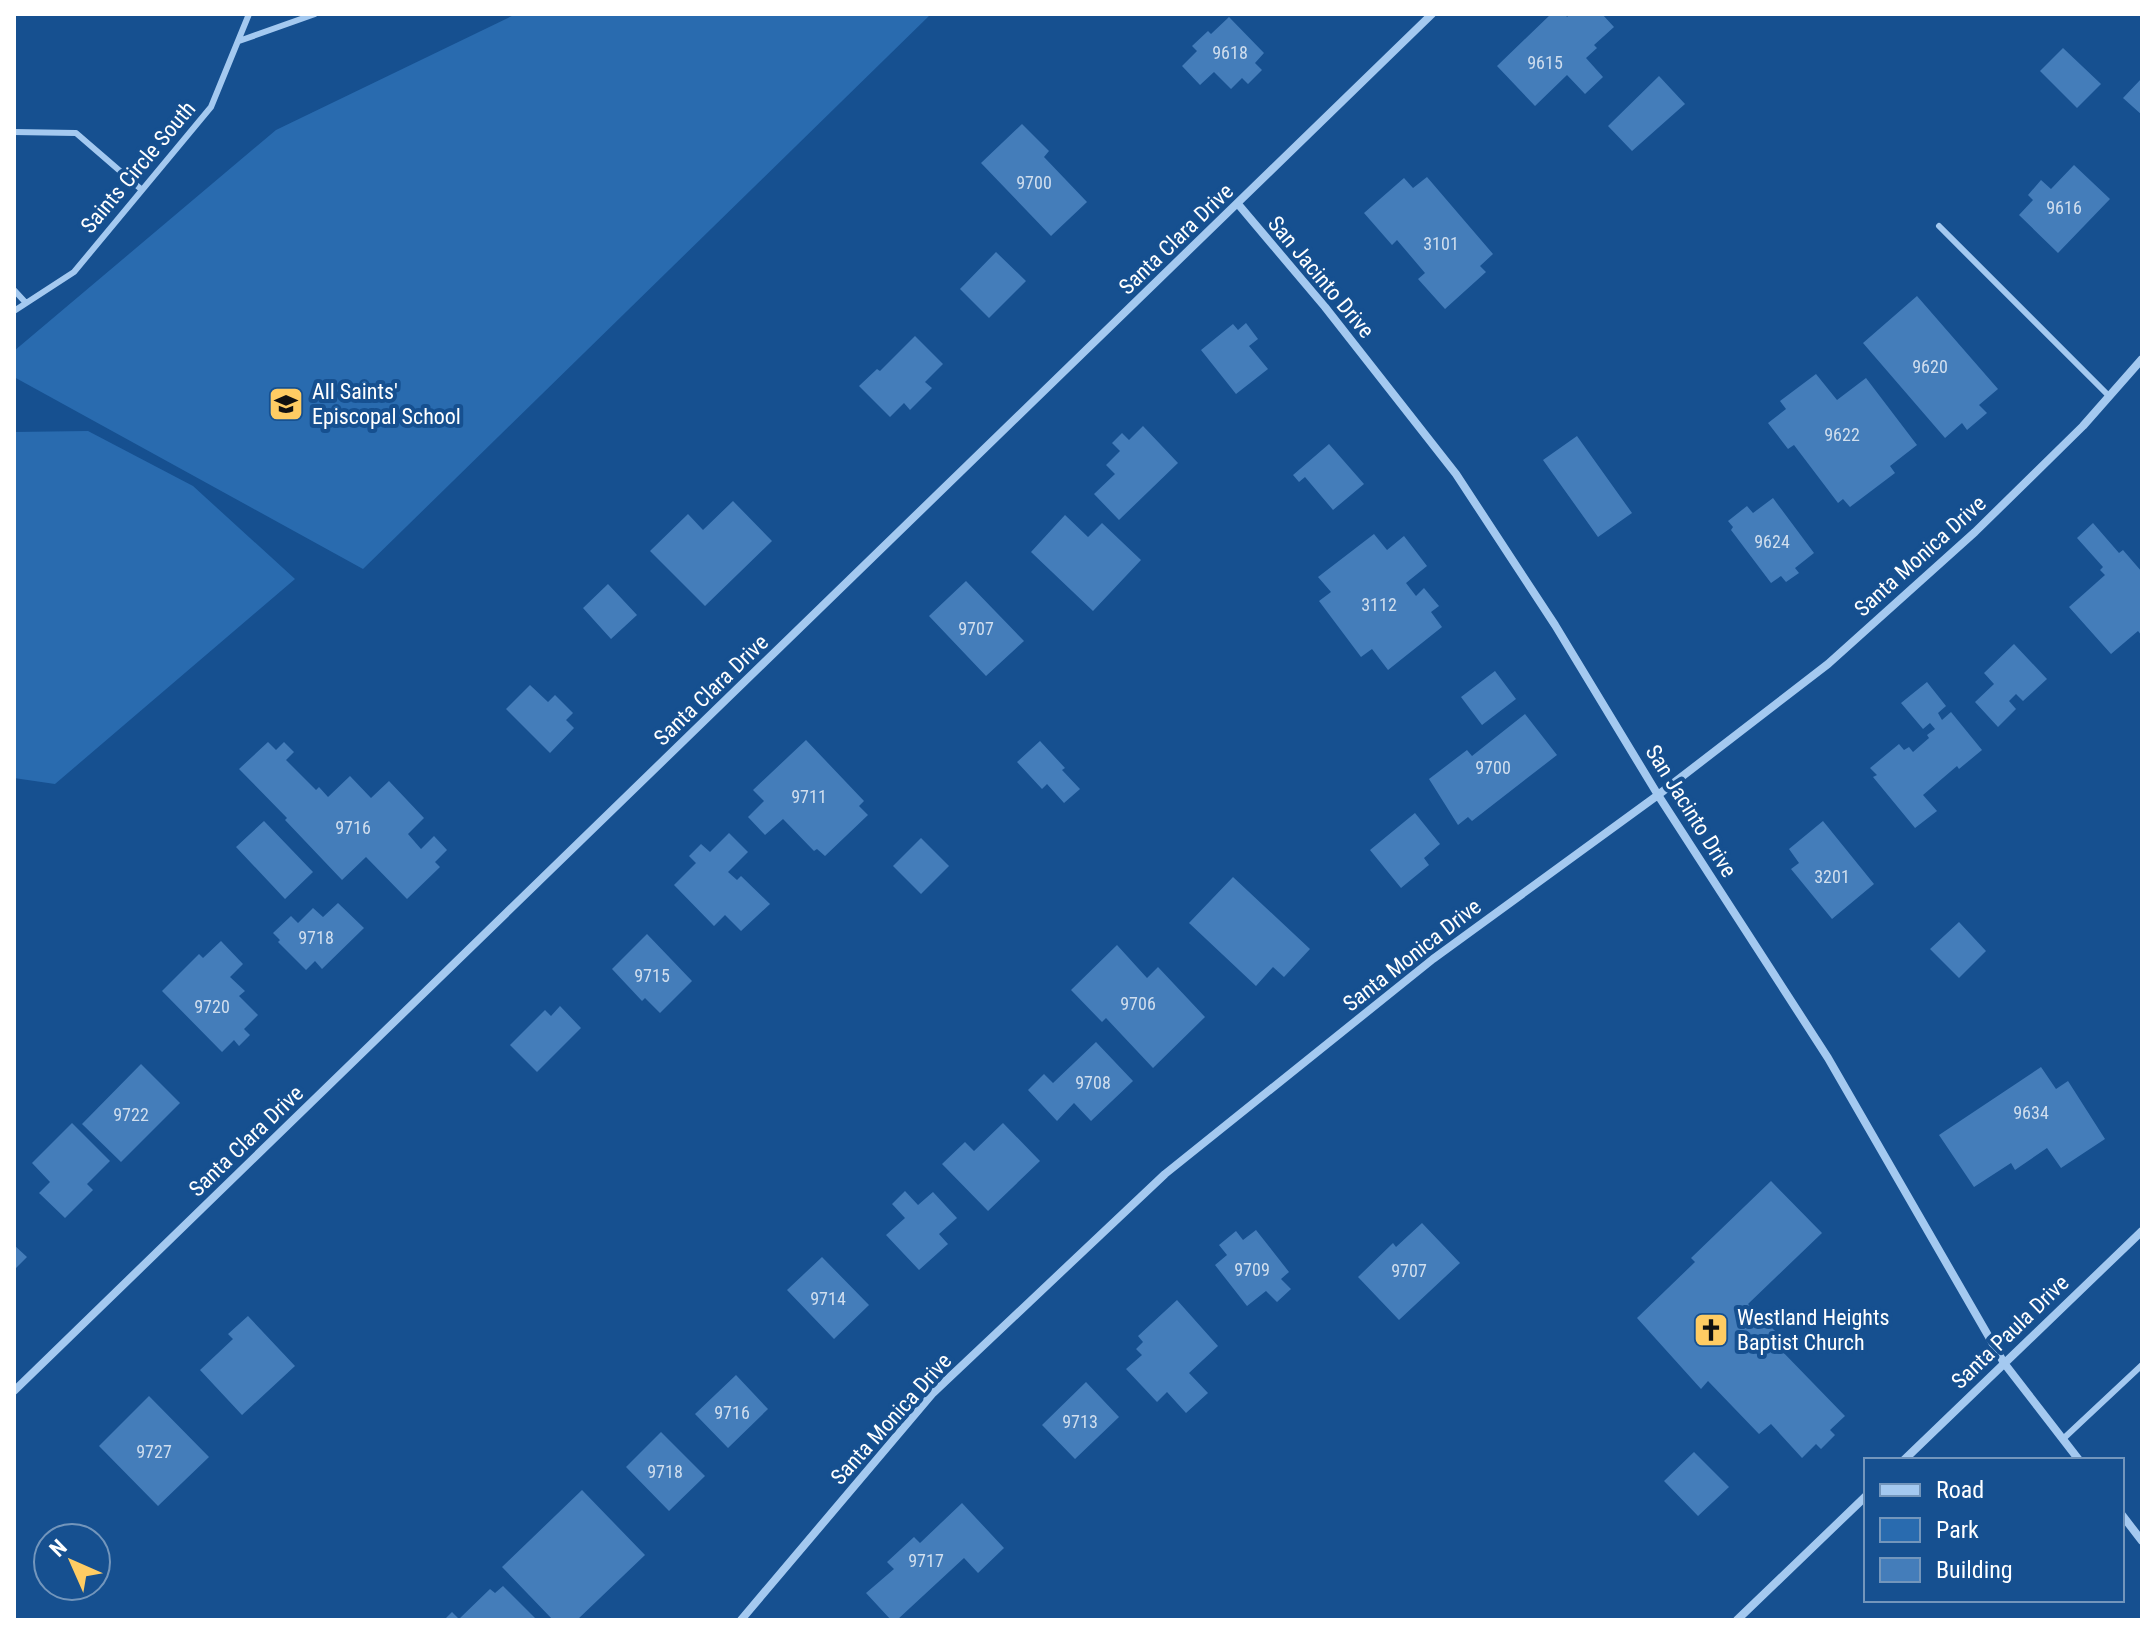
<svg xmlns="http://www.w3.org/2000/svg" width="2156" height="1634" font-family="'Roboto Condensed',sans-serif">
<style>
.green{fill:#296baf}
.building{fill:#447dba}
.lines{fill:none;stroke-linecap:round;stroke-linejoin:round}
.lane{stroke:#a4c9f0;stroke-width:6}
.street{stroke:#a4c9f0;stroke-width:8}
.labels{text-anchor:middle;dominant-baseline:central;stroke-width:8;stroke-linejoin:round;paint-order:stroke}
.number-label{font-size:18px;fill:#d0deee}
.street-label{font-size:22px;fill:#fff;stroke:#165090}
.poi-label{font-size:22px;fill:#fff;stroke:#165090;text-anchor:start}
</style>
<rect width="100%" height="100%" fill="#165090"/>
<path class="green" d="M516,14H931L363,569L14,377V351L276,130Z
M88,431L193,486L295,579L55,784L14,778V432Z"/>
<path class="building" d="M1551,14H1565L1567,17L1570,14H1602L1614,27L1594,45L1597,48L1586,58L1603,77L1585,94L1567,75L1535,106L1497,66Z
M1229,17L1264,53L1255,63L1262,70L1248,84L1242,78L1231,89L1214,72L1200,85L1182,66L1197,51L1192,46L1208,31L1211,34Z
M2063,48L2101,84L2077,108L2040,71Z
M1659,76L1685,104L1632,151L1608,126Z
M2142,78V115L2123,98Z
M1022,124L1049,151L1044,157L1087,202L1051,236L981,163Z
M2074,165L2110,199L2058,253L2019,215L2033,200L2028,195L2041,180L2051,189Z
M1427,177L1493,254L1480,266L1486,272L1445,309L1418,279L1425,273L1397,240L1392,245L1364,213L1404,178L1413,188Z
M996,252L1026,281L989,318L960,289Z
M1917,296L1998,389L1979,405L1987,413L1967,430L1962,423L1945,438L1863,343Z
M1246,323L1258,339L1249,346L1268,369L1236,394L1201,350L1233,324L1238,330Z
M915,336L943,364L925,382L932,388L910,410L904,403L890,417L859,386L877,369L880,371Z
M1816,374L1837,400L1866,378L1917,445L1890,466L1895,473L1850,507L1843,499L1838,503L1794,445L1788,449L1768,423L1786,409L1780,401Z
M1143,426L1178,463L1119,520L1094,494L1115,474L1106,465L1120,451L1112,443L1122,433L1129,440Z
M1577,436L1632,513L1598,537L1543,460Z
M1329,444L1364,484L1333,510L1305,477L1299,482L1293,475Z
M1773,498L1814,553L1795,568L1799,573L1786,582L1781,576L1771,583L1731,530L1733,527L1728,521L1747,506L1753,513Z
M733,501L772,541L705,606L650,551L688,514L703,530Z
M1065,515L1088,537L1102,523L1141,560L1093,611L1031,552Z
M2093,523L2119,553L2123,550L2142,572V636L2138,631L2111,654L2069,607L2105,575L2100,570L2103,567L2077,538Z
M1374,534L1387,550L1404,536L1427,566L1406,583L1416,596L1424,588L1439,606L1431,612L1442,627L1388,670L1372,649L1361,657L1319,601L1331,592L1318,577Z
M966,581L1024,641L986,676L929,616Z
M608,584L637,615L611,639L583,608Z
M2014,644L2047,679L2023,701L2016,694L2009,701L2016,709L1998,727L1975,702L1994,684L1984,673Z
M1495,671L1516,699L1482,725L1461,697Z
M1927,682L1946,706L1938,713L1942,720L1951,712L1982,750L1959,769L1957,766L1923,795L1937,811L1915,828L1873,777L1877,775L1870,768L1899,744L1904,750L1909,747L1913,752L1929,738L1927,735L1935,729L1930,723L1923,729L1901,703Z
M530,685L548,702L555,695L573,713L566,720L574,728L550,753L506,709Z
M1525,714L1557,755L1472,821L1468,817L1458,825L1429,779L1467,750L1472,756Z
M806,740L864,801L859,806L868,815L825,856L817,849L814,851L783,819L765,835L748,817L764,801L753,790Z
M1040,741L1065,768L1062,770L1080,789L1064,803L1047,784L1042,789L1017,762Z
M268,742L276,750L284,742L294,752L286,760L316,790L319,787L328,797L350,776L371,798L389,781L424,818L408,834L421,849L434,836L447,850L435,862L440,867L407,899L366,857L342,880L285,820L287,818L239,769Z
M1415,813L1440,844L1424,858L1429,865L1401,888L1370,850Z
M264,821L313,872L285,899L236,847Z
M1823,821L1874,884L1832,919L1791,869L1799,863L1789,849Z
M729,833L748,852L728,872L737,880L741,876L770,904L741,931L725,915L714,926L674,885L696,863L689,856L701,844L710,852Z
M921,838L949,866L921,894L893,866Z
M1233,877L1310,949L1284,977L1273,967L1256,986L1189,923Z
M338,903L364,928L322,969L315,961L306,970L278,942L280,940L273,933L291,916L298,923L313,908L323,917Z
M1959,922L1986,951L1959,978L1930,949Z
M647,934L692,981L660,1013L645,998L642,1001L612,969Z
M221,941L243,964L230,977L245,991L239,996L258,1015L244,1029L250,1035L239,1046L234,1040L222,1052L162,991L199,954L203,958Z
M1117,945L1147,978L1158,967L1205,1017L1153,1068L1106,1018L1102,1022L1071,990Z
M560,1006L581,1028L537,1072L510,1045L545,1010L551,1016Z
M1096,1042L1133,1081L1091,1121L1074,1103L1057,1121L1028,1090L1044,1074L1053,1083Z
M141,1064L180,1103L121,1162L82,1124Z
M2041,1067L2056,1089L2068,1081L2105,1139L2061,1168L2047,1148L2015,1170L2011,1163L1974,1187L1939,1135Z
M72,1123L110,1161L87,1184L93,1190L65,1218L39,1193L50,1182L32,1163Z
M1003,1123L1040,1161L988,1211L942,1164L965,1142L974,1151Z
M1771,1181L1822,1233L1748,1304L1786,1342L1779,1348L1845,1416L1830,1430L1835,1435L1821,1449L1816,1444L1802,1458L1771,1424L1759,1434L1708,1381L1701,1389L1637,1318L1695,1262L1691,1258Z
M905,1191L918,1205L933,1192L957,1218L939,1234L948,1244L919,1270L886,1235L905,1218L892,1204Z
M1422,1223L1460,1263L1399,1320L1358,1277L1393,1243L1396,1247Z
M1256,1230L1289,1272L1281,1279L1291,1289L1277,1302L1266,1291L1247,1306L1215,1265L1227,1255L1219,1245L1236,1231L1243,1240Z
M14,1245L27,1257L14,1270Z
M822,1257L869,1305L834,1339L787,1290Z
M1177,1300L1218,1346L1189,1373L1208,1393L1186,1413L1167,1392L1157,1402L1126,1369L1142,1355L1136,1349L1143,1342L1138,1336Z
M248,1316L295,1366L242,1415L200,1370L233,1339L228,1334Z
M736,1375L768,1409L728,1448L695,1414Z
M1086,1382L1119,1417L1075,1459L1042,1425Z
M149,1396L209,1457L158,1506L99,1446Z
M661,1432L705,1476L669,1511L626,1467Z
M1694,1452L1729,1487L1698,1516L1664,1481Z
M582,1490L645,1555L577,1620H553L502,1567Z
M962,1503L1004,1548L978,1573L964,1558L897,1620H891L866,1593L894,1569L887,1562L914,1537L920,1543Z
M503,1586L537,1620H444L452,1612L459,1619L490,1589L495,1593Z"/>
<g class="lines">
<path class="lane" d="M239,41L315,14
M14,132L76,133L142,190
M1939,226L2109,396
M14,290L26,303
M14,311L74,272L211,107L249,14
M2063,1439L2142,1365"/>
<path class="street" d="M1238,204L1325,307L1456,474L1555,625L1658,795L1828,1058L2004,1363L2079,1460
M14,1391L1432,14
M1904,1460L2142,1231
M2122,1515L2142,1541
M741,1620L933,1393L1165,1174L1433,959L1658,795L1828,664L1975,532L2083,426L2142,359
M1737,1620L1866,1496"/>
</g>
<defs>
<g id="school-square" transform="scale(1.8)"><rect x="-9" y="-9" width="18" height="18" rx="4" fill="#ffcc63" stroke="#165090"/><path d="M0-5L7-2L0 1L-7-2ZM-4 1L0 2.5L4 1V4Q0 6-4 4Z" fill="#111"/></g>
<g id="church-square" transform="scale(1.8)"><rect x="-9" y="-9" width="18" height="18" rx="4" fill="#ffcc63" stroke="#165090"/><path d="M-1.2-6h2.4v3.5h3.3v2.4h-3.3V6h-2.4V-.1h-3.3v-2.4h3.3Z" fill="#111"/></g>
</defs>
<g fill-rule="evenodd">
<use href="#school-square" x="286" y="404"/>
<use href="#church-square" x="1711" y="1330"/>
</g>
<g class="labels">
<g class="number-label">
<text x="1230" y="52">9618</text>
<text x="1545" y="62">9615</text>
<text x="1034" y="182">9700</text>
<text x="2064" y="207">9616</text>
<text x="1441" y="243">3101</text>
<text x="1930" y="366">9620</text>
<text x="1842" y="434">9622</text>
<text x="1772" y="541">9624</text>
<text x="1379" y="604">3112</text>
<text x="976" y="628">9707</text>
<text x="1493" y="767">9700</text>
<text x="809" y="796">9711</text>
<text x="353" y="827">9716</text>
<text x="1832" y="876">3201</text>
<text x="316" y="937">9718</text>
<text x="652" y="975">9715</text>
<text x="1138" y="1003">9706</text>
<text x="212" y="1006">9720</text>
<text x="1093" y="1082">9708</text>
<text x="2031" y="1112">9634</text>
<text x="131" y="1114">9722</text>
<text x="1252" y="1269">9709</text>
<text x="1409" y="1270">9707</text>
<text x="828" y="1298">9714</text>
<text x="732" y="1412">9716</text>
<text x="1080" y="1421">9713</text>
<text x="154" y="1451">9727</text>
<text x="665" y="1471">9718</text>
<text x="926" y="1560">9717</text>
</g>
<g class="street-label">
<text transform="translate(138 167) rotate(-50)">Saints Circle South</text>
<text transform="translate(1176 239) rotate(-44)">Santa Clara Drive</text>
<text transform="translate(1321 277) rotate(50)">San Jacinto Drive</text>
<text transform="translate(1920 556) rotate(-42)">Santa Monica Drive</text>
<text transform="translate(711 690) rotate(-44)">Santa Clara Drive</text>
<text transform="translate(1691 811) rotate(58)">San Jacinto Drive</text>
<text transform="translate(1412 955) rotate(-38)">Santa Monica Drive</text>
<text transform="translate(246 1141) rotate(-44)">Santa Clara Drive</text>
<text transform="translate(2010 1332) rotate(-44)">Santa Paula Drive</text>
<text transform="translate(891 1419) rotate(-48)">Santa Monica Drive</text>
</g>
<g class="poi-label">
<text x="312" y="391">All Saints'<tspan x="312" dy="25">Episcopal School</tspan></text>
<text x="1737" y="1317">Westland Heights<tspan x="1737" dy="25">Baptist Church</tspan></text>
</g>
</g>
<rect width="2156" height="1634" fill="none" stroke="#ffffff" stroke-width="32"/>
<rect x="1864" y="1458" width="260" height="144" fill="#165090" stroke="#7396bc" stroke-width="2"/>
<rect x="1880" y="1484" width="40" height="12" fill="#a4c9f0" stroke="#7396bc" stroke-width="2"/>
<text x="1936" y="1498" font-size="24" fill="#ffffff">Road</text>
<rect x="1880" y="1518" width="40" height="24" fill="#296baf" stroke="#7396bc" stroke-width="2"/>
<text x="1936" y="1538" font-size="24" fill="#ffffff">Park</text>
<rect x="1880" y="1558" width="40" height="24" fill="#447dba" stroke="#7396bc" stroke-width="2"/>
<text x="1936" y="1578" font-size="24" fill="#ffffff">Building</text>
<g transform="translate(72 1562) rotate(315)"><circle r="38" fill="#165090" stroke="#7396bc" stroke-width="2"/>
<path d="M0-6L14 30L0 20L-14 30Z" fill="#ffcc63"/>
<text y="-12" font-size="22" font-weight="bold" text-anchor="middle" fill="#ffffff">N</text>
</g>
</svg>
